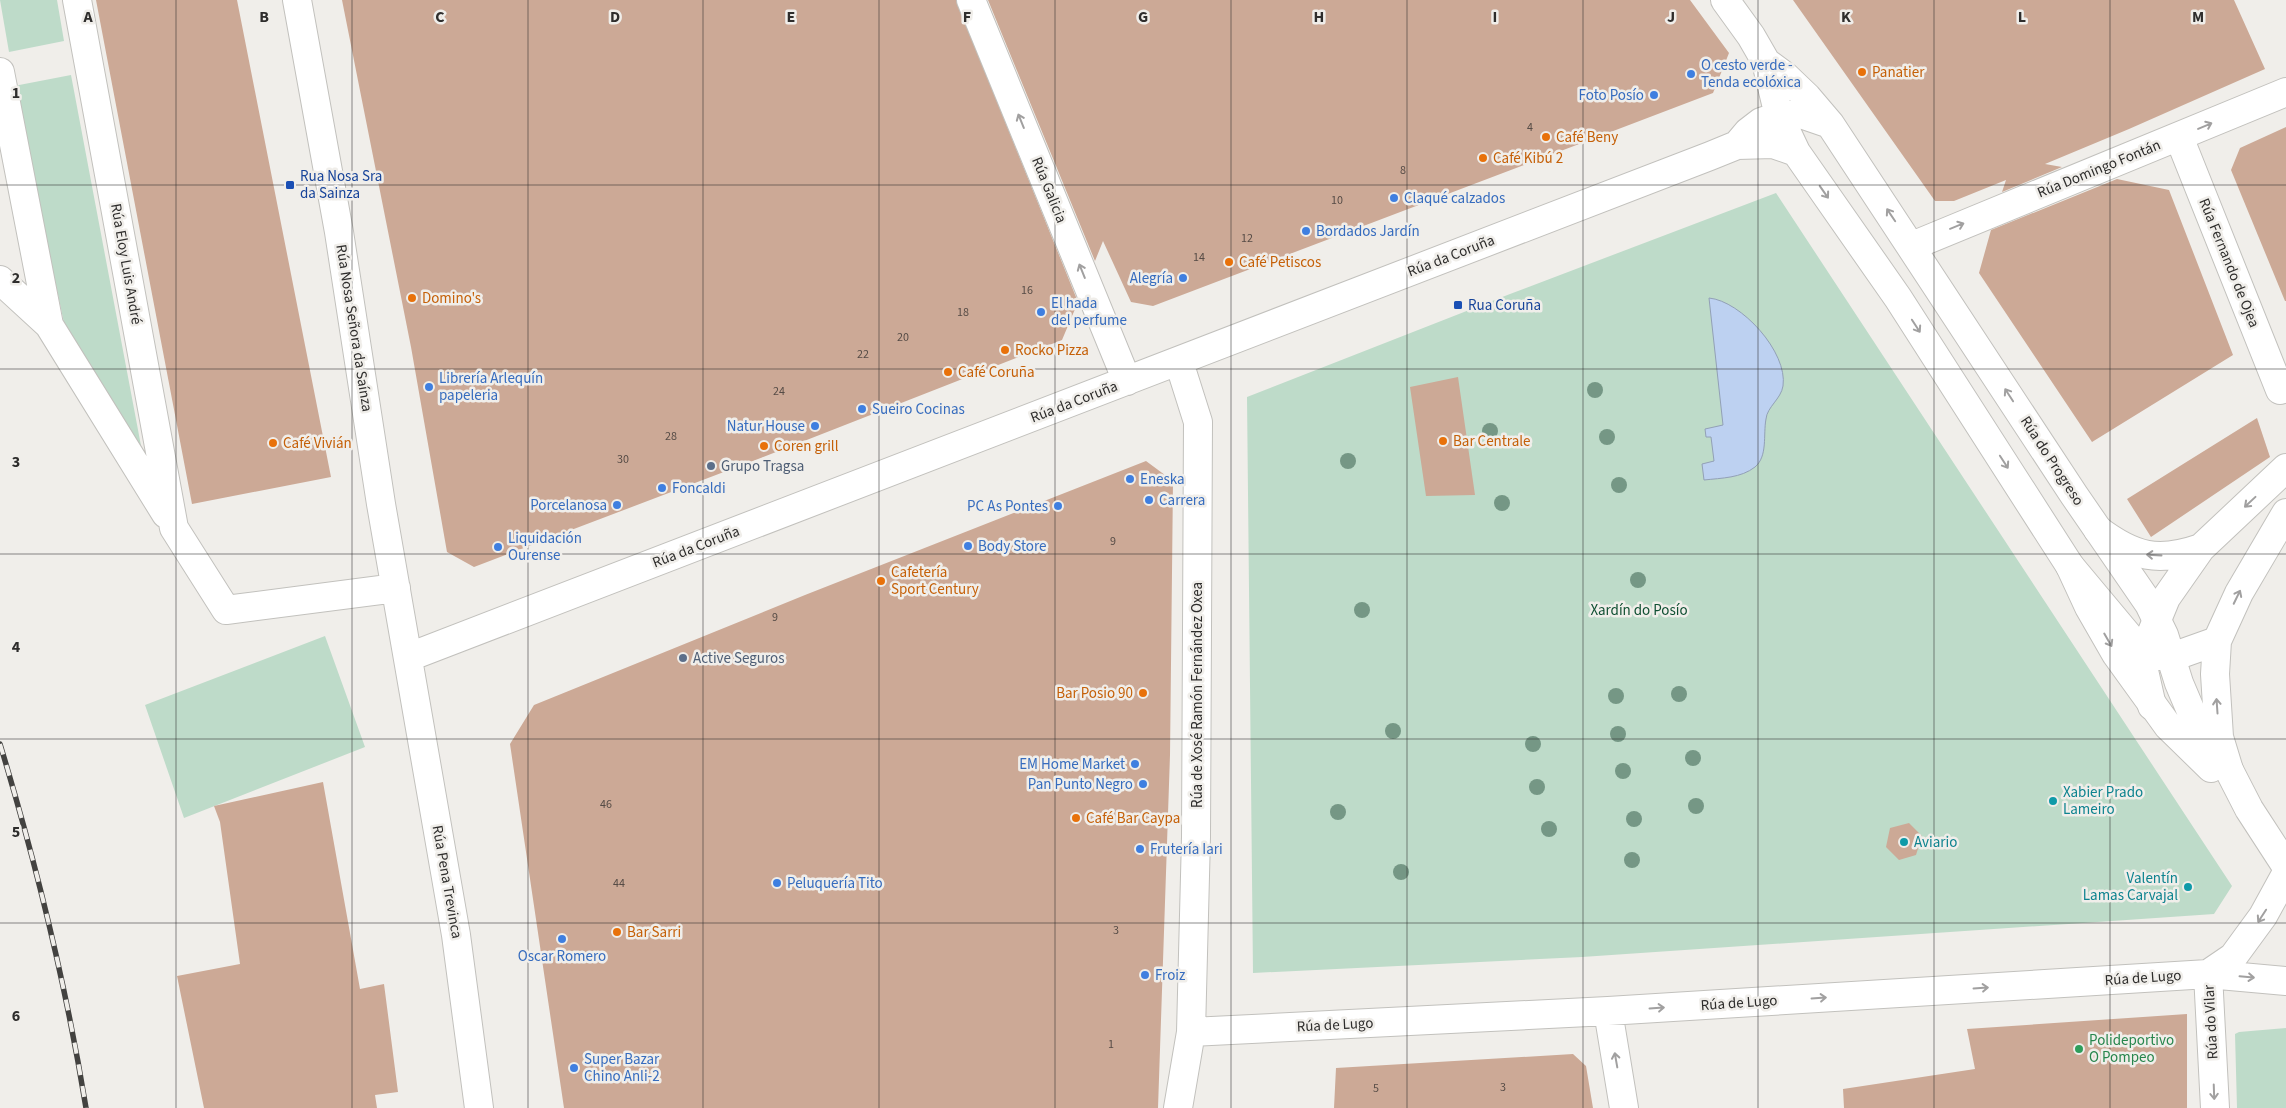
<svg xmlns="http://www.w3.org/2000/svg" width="2286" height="1108" font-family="'Source Sans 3',sans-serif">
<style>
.green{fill:#bedbc9}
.water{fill:#bdd1f1;stroke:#92a0b6}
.building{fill:#cca996}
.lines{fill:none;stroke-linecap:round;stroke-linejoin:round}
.minor-casing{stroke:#c2c1bd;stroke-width:30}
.major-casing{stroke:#c2c1bd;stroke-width:30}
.minor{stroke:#fff;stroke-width:28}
.major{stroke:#fff;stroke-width:28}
.rail-casing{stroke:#434240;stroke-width:5.5}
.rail{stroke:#f0eeea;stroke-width:4;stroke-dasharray:11;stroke-linecap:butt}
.tree{fill:#759785}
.oneway{stroke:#a1a0a0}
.grid{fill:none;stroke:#2e2d2c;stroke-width:1;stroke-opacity:0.55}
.food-dot{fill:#e8710a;stroke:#f0eeea;stroke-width:2}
.shop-dot{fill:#3f7fe0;stroke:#f0eeea;stroke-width:2}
.transit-dot{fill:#1a4fb4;stroke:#f0eeea;stroke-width:2}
.service-dot{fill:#5c6f8a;stroke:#f0eeea;stroke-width:2}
.culture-dot{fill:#0f9aa8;stroke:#f0eeea;stroke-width:2}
.leisure-dot{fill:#2e9e5b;stroke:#f0eeea;stroke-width:2}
.labels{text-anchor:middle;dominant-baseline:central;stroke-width:5;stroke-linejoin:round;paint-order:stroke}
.number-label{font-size:12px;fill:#564c46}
.shop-label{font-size:15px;fill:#366cbe;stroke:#f0eeea;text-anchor:start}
.food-label{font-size:15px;fill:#c56008;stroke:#f0eeea;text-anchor:start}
.street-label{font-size:15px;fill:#2e2d2c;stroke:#f0eeea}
.transit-label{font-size:15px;fill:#164399;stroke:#f0eeea;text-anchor:start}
.service-label{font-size:15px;fill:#4e5e75;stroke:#f0eeea;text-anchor:start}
.park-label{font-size:15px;fill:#105033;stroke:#f0eeea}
.culture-label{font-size:15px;fill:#0d838f;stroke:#f0eeea;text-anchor:start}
.leisure-label{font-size:15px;fill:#27864d;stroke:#f0eeea;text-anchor:start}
.grid-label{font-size:16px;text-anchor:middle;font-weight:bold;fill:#2e2d2c;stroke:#f0eeea;stroke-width:5;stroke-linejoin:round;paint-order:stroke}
</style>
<rect width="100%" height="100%" fill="#f0eeea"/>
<path class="green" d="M0,0H57L64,41L9,52Z
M71,75L142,451L64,323L14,86Z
M1776,193L2232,886L2214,914L1582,957L1253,973L1247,397L1510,294Z
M325,636L365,747L184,818L145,705Z
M2286,1028V1108H2237L2235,1034L2239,1032Z"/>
<path class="water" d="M1709,298C1741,301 1788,352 1783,386C1781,399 1767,407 1766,419C1763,435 1768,456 1755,467C1741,478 1722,478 1704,480L1702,464L1714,461L1711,437H1706L1705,429L1723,425Z"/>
<path class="building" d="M96,0H237L331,477L192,504Z
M342,0H956L1078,302L1062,340L758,459L474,567L447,552L411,347Z
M988,0H1690L1729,53L1713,93L1153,306L1131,302L1103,241L1095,261Z
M1793,0H2234L2265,69L2129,129L2045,164L2062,167L2002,192L2006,180L1954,201H1935Z
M2286,127V301H2285L2231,170L2240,148Z
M2117,179L2169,190L2233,355L2092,442L1979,273L1991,230Z
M1458,377L1475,495L1426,496L1410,387Z
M2257,418L2270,457L2151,537L2127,499Z
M1146,461L1173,481L1170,755L1158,1108H564L510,744L534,705L805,595Z
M323,782L360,989L384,984L398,1092L375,1095L377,1108H204L177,976L240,964L220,822L214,806Z
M1909,823L1922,836L1916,855L1899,860L1886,847L1890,828Z
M2187,1014V1108H1844L1843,1089L1975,1069L1967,1029Z
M1573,1054L1586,1066L1593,1108H1334L1336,1068Z"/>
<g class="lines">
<g class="minor-casing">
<path id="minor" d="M77,0L174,528L226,610L396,588
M297,0L339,232L381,504L456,935L479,1108
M971,0L1127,381
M1725,0L1751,36L1766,62L1785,76L1807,97L1830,124L2074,495L2149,604L2164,635L2179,683L2193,716L2229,770L2249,809L2286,866
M1766,62L1779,116L1796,152L1898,298L2070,566L2089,607L2116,654L2168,726L2211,768
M0,72L49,325L166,514
M2179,137L2280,390
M1737,145L1773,144L1796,152
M1912,246L2286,92
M0,280L49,325
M409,657L1710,156L1737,145L1748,132L1761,122L1779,116L1801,114L1830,124
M2208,974L2215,1108
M2208,974L2233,957L2263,916L2286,874
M1608,1011L1624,1108
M1191,1032L1608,1011L2208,974L2286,981
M1178,1108L1191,1032L1196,837L1198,422L1179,362"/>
</g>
<g class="major-casing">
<path id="major" d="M2098,530C2134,557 2158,563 2201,548
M2070,566L2131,639L2152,655L2172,657L2217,641
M2152,706L2143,666L2152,632L2166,598L2201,548L2286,468
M2229,770L2219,737L2215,674L2217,641L2239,593L2286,513"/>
</g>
<use href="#minor" class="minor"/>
<use href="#major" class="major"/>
<g class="rail-casing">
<path id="rail" d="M0,744C36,863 66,985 86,1108"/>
</g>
<use href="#rail" class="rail"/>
</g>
<g class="tree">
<circle cx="1595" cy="390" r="8"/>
<circle cx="1490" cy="431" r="8"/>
<circle cx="1607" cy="437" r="8"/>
<circle cx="1348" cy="461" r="8"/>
<circle cx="1619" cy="485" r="8"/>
<circle cx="1502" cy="503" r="8"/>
<circle cx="1638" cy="580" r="8"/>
<circle cx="1362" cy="610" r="8"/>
<circle cx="1679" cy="694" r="8"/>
<circle cx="1616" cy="696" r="8"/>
<circle cx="1393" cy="731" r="8"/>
<circle cx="1618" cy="734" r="8"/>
<circle cx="1533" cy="744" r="8"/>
<circle cx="1693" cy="758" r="8"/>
<circle cx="1623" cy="771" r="8"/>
<circle cx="1537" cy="787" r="8"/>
<circle cx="1696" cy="806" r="8"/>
<circle cx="1338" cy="812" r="8"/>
<circle cx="1634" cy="819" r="8"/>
<circle cx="1549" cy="829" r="8"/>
<circle cx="1632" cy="860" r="8"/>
<circle cx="1401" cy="872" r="8"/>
</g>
<defs><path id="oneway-shaft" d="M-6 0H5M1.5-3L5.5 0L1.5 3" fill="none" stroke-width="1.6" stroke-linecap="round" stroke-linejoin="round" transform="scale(1.25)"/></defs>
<g class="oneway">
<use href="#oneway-shaft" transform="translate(1021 121) rotate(-112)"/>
<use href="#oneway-shaft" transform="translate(2205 126) rotate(-23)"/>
<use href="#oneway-shaft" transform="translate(1824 192) rotate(55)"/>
<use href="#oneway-shaft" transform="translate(1891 215) rotate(-124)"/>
<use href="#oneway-shaft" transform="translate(1957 226) rotate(-22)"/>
<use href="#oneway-shaft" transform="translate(1082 271) rotate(-112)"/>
<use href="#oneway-shaft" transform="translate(1916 326) rotate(57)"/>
<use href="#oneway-shaft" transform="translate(2009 395) rotate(-123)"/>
<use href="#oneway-shaft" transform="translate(2004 462) rotate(57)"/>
<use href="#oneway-shaft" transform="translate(2250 502) rotate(137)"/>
<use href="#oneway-shaft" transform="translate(2154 555) rotate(-177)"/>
<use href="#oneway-shaft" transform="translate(2237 597) rotate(-64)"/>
<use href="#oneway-shaft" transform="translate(2108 640) rotate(60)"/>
<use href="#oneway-shaft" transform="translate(2217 706) rotate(-94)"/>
<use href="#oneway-shaft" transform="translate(2262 916) rotate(123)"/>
<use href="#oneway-shaft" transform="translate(2247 977) rotate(5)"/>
<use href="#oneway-shaft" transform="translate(1981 988) rotate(-4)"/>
<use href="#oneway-shaft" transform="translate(1819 998) rotate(-4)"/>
<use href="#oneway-shaft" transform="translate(1657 1008) rotate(-4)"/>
<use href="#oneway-shaft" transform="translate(1616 1060) rotate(-100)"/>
<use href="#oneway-shaft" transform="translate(2214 1092) rotate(88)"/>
</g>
<path class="grid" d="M176,0V1108M352,0V1108M528,0V1108M703,0V1108M879,0V1108M1055,0V1108M1231,0V1108M1407,0V1108M1583,0V1108M1758,0V1108M1934,0V1108M2110,0V1108M0,185H2286M0,369H2286M0,554H2286M0,739H2286M0,923H2286"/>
<g class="food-dot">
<circle cx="1862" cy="72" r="5"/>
<circle cx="1546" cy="137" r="5"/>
<circle cx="1483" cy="158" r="5"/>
<circle cx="1229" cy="262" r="5"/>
<circle cx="412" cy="298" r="5"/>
<circle cx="1005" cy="350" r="5"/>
<circle cx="948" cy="372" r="5"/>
<circle cx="1443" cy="441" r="5"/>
<circle cx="273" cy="443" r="5"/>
<circle cx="764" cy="446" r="5"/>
<circle cx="881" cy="581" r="5"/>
<circle cx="1143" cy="693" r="5"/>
<circle cx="1076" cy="818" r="5"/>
<circle cx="617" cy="932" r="5"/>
</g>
<g class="shop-dot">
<circle cx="1691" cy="74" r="5"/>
<circle cx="1654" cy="95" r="5"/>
<circle cx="1394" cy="198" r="5"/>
<circle cx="1306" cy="231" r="5"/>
<circle cx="1183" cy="278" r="5"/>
<circle cx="1041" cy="312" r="5"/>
<circle cx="429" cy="387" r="5"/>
<circle cx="862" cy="409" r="5"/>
<circle cx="815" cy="426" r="5"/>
<circle cx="1130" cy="479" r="5"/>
<circle cx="662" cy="488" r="5"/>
<circle cx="1149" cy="500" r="5"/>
<circle cx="617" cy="505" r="5"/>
<circle cx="1058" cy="506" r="5"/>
<circle cx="968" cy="546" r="5"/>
<circle cx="498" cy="547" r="5"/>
<circle cx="1135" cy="764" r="5"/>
<circle cx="1143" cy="784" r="5"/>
<circle cx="1140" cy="849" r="5"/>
<circle cx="777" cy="883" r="5"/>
<circle cx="562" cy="939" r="5"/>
<circle cx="1145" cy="975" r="5"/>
<circle cx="574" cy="1068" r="5"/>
</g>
<g class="transit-dot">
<rect x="285" y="180" width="10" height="10" rx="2.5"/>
<rect x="1453" y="300" width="10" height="10" rx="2.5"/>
</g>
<g class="service-dot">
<circle cx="711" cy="466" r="5"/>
<circle cx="683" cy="658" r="5"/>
</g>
<g class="culture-dot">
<circle cx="2053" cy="801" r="5"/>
<circle cx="1904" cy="842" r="5"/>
<circle cx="2188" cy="887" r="5"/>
</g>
<circle class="leisure-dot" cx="2079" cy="1049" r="5"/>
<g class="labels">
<g class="number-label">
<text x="1530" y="127">4</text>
<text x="1403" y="170">8</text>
<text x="1337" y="200">10</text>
<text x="1247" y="238">12</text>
<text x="1199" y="257">14</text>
<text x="1027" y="290">16</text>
<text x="963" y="312">18</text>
<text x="903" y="337">20</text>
<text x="863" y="354">22</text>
<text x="779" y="391">24</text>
<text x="671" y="436">28</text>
<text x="623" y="459">30</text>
<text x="1113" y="541">9</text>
<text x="775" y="617">9</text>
<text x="606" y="804">46</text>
<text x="619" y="883">44</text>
<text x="1116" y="930">3</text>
<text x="1111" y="1044">1</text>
<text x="1503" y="1087">3</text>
<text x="1376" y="1088">5</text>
</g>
<g class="shop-label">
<text x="1701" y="65">O cesto verde -<tspan x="1701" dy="17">Tenda ecolóxica</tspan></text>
<text x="1644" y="95" text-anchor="end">Foto Posío</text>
<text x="1404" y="198">Claqué calzados</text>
<text x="1316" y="231">Bordados Jardín</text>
<text x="1173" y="278" text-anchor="end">Alegría</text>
<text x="1051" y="303">El hada<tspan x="1051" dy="17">del perfume</tspan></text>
<text x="439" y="378">Librería Arlequín<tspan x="439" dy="17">papeleria</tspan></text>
<text x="872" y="409">Sueiro Cocinas</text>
<text x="805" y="426" text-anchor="end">Natur House</text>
<text x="1140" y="479">Eneska</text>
<text x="672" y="488">Foncaldi</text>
<text x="1159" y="500">Carrera</text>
<text x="607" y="505" text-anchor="end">Porcelanosa</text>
<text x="1048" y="506" text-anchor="end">PC As Pontes</text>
<text x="508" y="538">Liquidación<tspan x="508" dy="17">Ourense</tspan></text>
<text x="978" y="546">Body Store</text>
<text x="1125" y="764" text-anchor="end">EM Home Market</text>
<text x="1133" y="784" text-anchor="end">Pan Punto Negro</text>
<text x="1150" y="849">Frutería Iari</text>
<text x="787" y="883">Peluquería Tito</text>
<text x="562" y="956" text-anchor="middle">Oscar Romero</text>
<text x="1155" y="975">Froiz</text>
<text x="584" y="1059">Super Bazar<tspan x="584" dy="17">Chino Anli-2</tspan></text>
</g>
<g class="food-label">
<text x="1872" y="72">Panatier</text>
<text x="1556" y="137">Café Beny</text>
<text x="1493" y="158">Café Kibú 2</text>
<text x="1239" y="262">Café Petiscos</text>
<text x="422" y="298">Domino's</text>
<text x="1015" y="350">Rocko Pizza</text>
<text x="958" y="372">Café Coruña</text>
<text x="1453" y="441">Bar Centrale</text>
<text x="283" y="443">Café Vivián</text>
<text x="774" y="446">Coren grill</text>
<text x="891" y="572">Cafetería<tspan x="891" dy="17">Sport Century</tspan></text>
<text x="1133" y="693" text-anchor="end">Bar Posio 90</text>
<text x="1086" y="818">Café Bar Caypa</text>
<text x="627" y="932">Bar Sarri</text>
</g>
<g class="street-label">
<text transform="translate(2099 169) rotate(-22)">Rúa Domingo Fontán</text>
<text transform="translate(1049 190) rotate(68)">Rúa Galicia</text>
<text transform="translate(1451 256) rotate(-21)">Rúa da Coruña</text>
<text transform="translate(2229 263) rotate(68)">Rúa Fernando de Ojea</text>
<text transform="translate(126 264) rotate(80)">Rúa Eloy Luis André</text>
<text transform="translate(354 328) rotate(81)">Rúa Nosa Señora da Saínza</text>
<text transform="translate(1074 402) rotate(-21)">Rúa da Coruña</text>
<text transform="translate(2052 461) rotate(57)">Rúa do Progreso</text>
<text transform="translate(696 547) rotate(-21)">Rúa da Coruña</text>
<text transform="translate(1197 695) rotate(-90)">Rúa de Xosé Ramón Fernández Oxea</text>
<text transform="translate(447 882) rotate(80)">Rúa Pena Trevinca</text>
<text transform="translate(2143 978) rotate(-4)">Rúa de Lugo</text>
<text transform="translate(1739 1003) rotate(-4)">Rúa de Lugo</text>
<text transform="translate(2211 1022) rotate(-93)">Rúa do Vilar</text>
<text transform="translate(1335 1025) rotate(-3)">Rúa de Lugo</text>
</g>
<g class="transit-label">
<text x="300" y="176">Rua Nosa Sra<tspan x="300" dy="17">da Sainza</tspan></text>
<text x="1468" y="305">Rua Coruña</text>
</g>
<g class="service-label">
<text x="721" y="466">Grupo Tragsa</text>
<text x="693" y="658">Active Seguros</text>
</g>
<g class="park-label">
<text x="1639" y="610">Xardín do Posío</text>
</g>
<g class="culture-label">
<text x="2063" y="792">Xabier Prado<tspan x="2063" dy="17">Lameiro</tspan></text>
<text x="1914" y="842">Aviario</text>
<text x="2178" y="878" text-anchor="end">Valentín<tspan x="2178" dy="17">Lamas Carvajal</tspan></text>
</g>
<g class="leisure-label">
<text x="2089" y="1040">Polideportivo<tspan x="2089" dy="17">O Pompeo</tspan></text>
</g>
</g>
<g class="grid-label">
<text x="88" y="22">A</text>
<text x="264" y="22">B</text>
<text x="440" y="22">C</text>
<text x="615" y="22">D</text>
<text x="791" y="22">E</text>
<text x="967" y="22">F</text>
<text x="1143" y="22">G</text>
<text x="1319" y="22">H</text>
<text x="1495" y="22">I</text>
<text x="1671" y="22">J</text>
<text x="1846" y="22">K</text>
<text x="2022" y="22">L</text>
<text x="2198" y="22">M</text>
<text x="16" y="98">1</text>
<text x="16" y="283">2</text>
<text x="16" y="467">3</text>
<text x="16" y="652">4</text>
<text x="16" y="837">5</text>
<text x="16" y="1021">6</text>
</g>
</svg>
